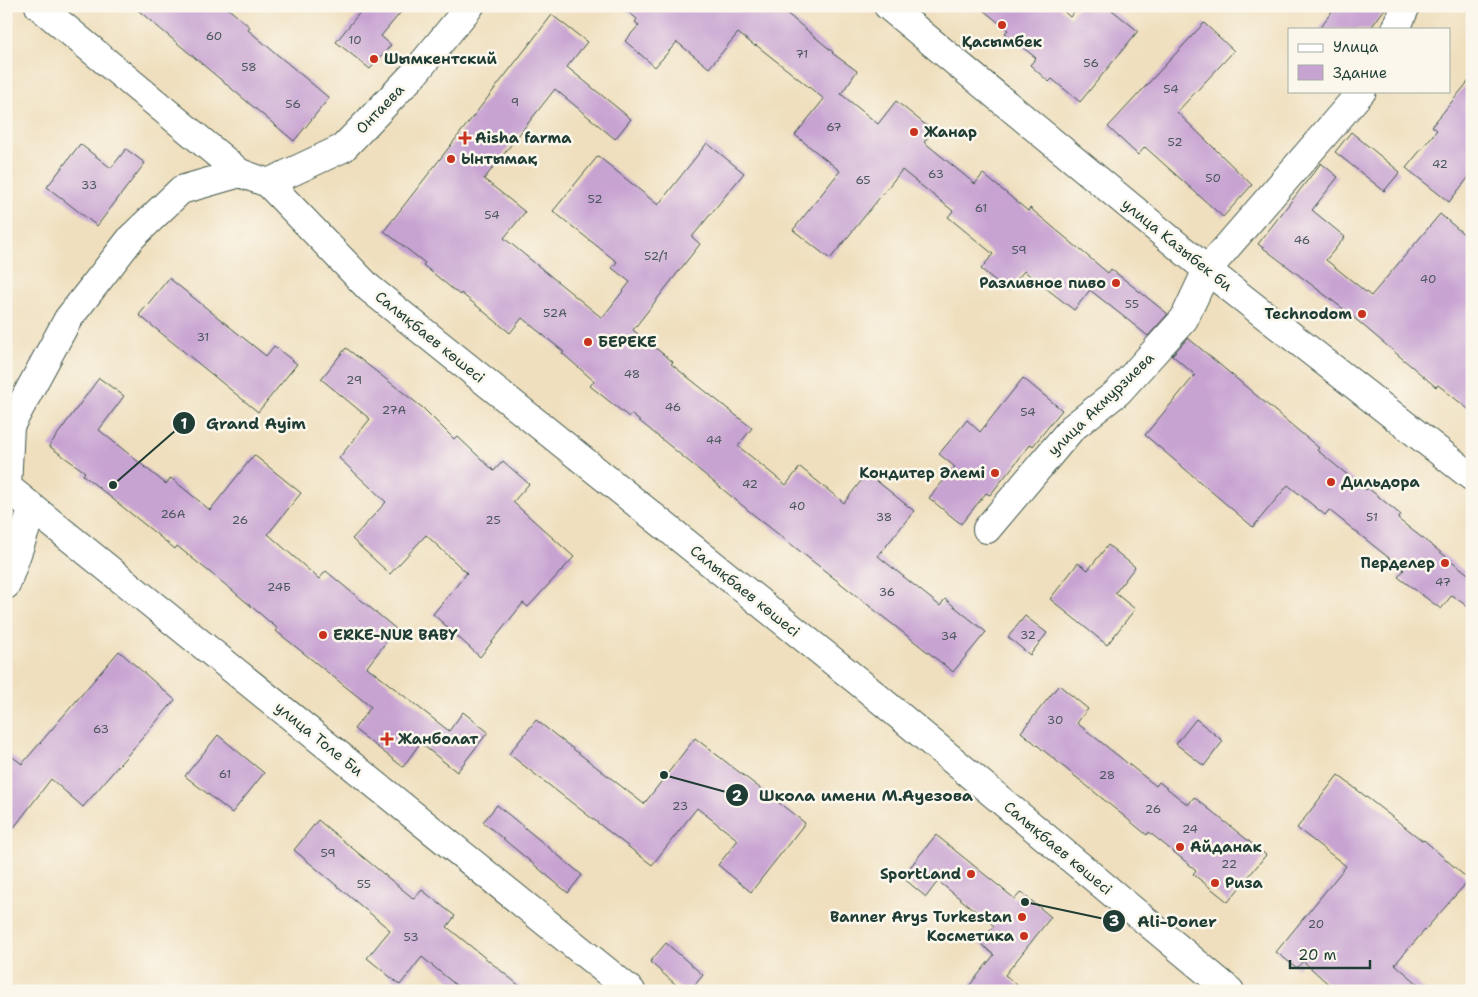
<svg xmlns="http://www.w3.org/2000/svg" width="1478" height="997" font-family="'Shantell Sans',sans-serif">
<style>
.building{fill:#c7a3d2}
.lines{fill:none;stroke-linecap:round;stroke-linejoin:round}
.minor-casing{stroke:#3e5549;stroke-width:30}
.major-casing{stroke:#3e5549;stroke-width:30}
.minor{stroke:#fff;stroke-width:28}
.major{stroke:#fff;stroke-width:28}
.poi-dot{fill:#c8321e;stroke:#fbf7ec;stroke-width:2}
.labels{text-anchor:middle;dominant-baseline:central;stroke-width:5;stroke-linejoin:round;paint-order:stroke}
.number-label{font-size:12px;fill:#49565c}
.poi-label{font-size:15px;font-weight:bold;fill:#1f3d34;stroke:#fbf7ec;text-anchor:start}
.street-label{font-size:15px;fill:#1f3d34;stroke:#fbf7ec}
.leader{fill:none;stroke:#1f3d34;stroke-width:2}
.callout-dot{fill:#1f3d34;stroke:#fbf7ec;stroke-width:2}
.mark-label{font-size:15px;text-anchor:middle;font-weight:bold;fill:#fff}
.callout-label{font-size:16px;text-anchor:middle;font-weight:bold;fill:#1f3d34;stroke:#fbf7ec;stroke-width:5;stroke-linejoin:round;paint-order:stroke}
</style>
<rect width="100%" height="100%" fill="#fbf7ec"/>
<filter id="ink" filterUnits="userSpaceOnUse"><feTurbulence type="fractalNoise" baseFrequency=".02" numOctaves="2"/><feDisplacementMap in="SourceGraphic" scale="10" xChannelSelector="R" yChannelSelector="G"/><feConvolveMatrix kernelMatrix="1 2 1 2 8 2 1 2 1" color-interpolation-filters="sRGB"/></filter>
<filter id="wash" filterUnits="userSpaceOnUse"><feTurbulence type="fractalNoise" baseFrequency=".0096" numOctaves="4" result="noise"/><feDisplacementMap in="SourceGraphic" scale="20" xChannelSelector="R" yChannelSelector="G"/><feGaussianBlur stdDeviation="1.12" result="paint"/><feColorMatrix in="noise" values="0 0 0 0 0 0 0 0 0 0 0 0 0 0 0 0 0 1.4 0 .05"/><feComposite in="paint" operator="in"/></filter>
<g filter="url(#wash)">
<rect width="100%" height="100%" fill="#efdfbe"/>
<g id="blocks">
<path class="building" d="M133,6H225L250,27L248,30L329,98L294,141Z
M365,6H406L381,36L391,45L370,69L336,42Z
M621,6H778L833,52L832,53L857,71L841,94L878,124L896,101L933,131L924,142L975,184L983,174L1028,211L1030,208L1108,273L1111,269L1168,314L1148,336L1090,290L1074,310L1024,271L1008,291L981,269L993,254L948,217L953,211L902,170L830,259L793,230L840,171L795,135L824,99L756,45L755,46L738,33L709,68L677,42L655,67L625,41L639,25L635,22L637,19Z
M978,6H1058L1070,17L1079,6H1107L1138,31L1080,102L1052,79L1049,82L1030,65L1036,58L1005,33L1008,30Z
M1336,6H1387L1370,29H1319Z
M552,15L587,42L567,67L631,119L615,139L555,89L484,179L525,212L504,238L602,318L630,282L612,268L617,262L553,211L598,156L658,205L707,143L744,173L692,237L700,244L633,330L673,362L671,364L752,428L738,446L786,485L800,467L844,503L867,473L914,511L878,556L940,606L945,599L986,632L953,672L754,515L631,414L629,417L590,386L594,381L562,353L564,352L522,318L510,333L461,293L460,295L423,265L425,263L384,231Z
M1204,23L1234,51L1177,112L1252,185L1223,217L1145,147L1138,155L1108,127Z
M1472,77V173L1449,202L1406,168L1437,130L1432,126Z
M1351,132L1400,172L1384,191L1335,152Z
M80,144L111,168L126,149L145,163L97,226L47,187Z
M1321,163L1338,177L1312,210L1345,237L1326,260L1371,296L1440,214L1472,241V412L1438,385L1436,387L1346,311L1258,244Z
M169,278L266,356L274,346L297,364L258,412L139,315Z
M1188,338L1319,448L1317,450L1366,490L1368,488L1401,515L1398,519L1472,577V610L1452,595L1441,609L1398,577L1404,570L1329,510L1325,515L1288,485L1253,527L1145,435L1195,375L1172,355Z
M346,348L423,408L454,439L457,436L494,471L503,461L529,484L513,502L574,557L528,607L523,603L480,657L433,614L467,573L426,535L390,574L352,539L386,502L339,458L370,419L321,379Z
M99,378L124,396L99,430L166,484L171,478L210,510L254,455L301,493L268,534L319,579L326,571L396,629L367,667L449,731L463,712L488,732L457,772L420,743L403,767L354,729L371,707L276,631L278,629L232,590L177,546L175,549L83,475L85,472L49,446Z
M1023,378L1062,410L1033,446L1031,444L990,495L986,493L961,524L929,498L955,467L939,454L967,420L980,432Z
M1108,545L1135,567L1115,593L1135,609L1107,645L1050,599L1078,563L1088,570Z
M1025,616L1047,633L1030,655L1008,637Z
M119,651L175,700L83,807L51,779L6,838V752L22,764Z
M1059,685L1088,709L1077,723L1156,786L1159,782L1188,805L1194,797L1266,855L1228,902L1193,874L1196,870L1149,832L1147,835L1021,732Z
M1196,719L1223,741L1204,766L1176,744Z
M536,720L644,804L695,738L805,823L751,892L718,865L738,840L697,808L652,865L509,754Z
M218,735L264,773L232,813L185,776Z
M1338,775L1423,841L1424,840L1469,880L1395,964L1426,991H1336L1303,961L1297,968L1276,952L1346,866L1297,828Z
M497,805L582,875L568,893L483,822Z
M318,820L414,899L422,890L455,916L447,927L526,991H463L422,957L400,985L367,958L390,930L294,850Z
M936,835L1015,899L1021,892L1051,917L1005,975L1024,991H965L994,955L980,943L994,926L938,881L926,897L902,877Z
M666,943L703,975L690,991H683L650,962Z"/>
</g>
</g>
<g filter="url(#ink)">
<use href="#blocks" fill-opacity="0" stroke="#3e5549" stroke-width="1"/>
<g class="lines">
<g class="minor-casing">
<path id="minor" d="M39,6L240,173L268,183L369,288L859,682L1230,991
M888,6L1207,270L1472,477
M1396,29L1406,6
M7,487L631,991
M987,529L1072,428L1118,392L1184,319L1207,270L1362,91
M6,585L33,508"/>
</g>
<g class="major-casing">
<path id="major" d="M268,183L343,148L414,74L470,6
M7,487L10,426L68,319L132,237L181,190L240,173"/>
</g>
<use href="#minor" class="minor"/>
<use href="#major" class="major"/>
</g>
</g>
<g class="poi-dot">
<circle cx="1002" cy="25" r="5"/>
<circle cx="374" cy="59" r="5"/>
<circle cx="914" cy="132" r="5"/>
<path d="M462.5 130.5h5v5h5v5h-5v5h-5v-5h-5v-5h5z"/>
<circle cx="451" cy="159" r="5"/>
<circle cx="1116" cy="283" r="5"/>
<circle cx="1362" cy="314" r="5"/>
<circle cx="588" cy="342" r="5"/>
<circle cx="995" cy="473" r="5"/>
<circle cx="1331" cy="482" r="5"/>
<circle cx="1445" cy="563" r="5"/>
<circle cx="323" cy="635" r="5"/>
<path d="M384.5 731.5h5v5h5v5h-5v5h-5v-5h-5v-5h5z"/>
<circle cx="1180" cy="847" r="5"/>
<circle cx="971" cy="874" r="5"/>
<circle cx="1215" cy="883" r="5"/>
<circle cx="1022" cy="917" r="5"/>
<circle cx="1024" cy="936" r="5"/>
</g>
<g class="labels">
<g class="number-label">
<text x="214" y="36">60</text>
<text x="355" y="40">10</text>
<text x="802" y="54">71</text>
<text x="1091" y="63">56</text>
<text x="249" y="67">58</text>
<text x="1171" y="89">54</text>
<text x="515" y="102">9</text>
<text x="293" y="104">56</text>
<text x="834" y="127">67</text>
<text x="1175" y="142">52</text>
<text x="1440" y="164">42</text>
<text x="936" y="174">63</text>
<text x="1213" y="178">50</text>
<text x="863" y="180">65</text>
<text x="89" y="185">33</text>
<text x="595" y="199">52</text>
<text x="981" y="208">61</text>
<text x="492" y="215">54</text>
<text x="1302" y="240">46</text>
<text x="1019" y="250">59</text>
<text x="656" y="256">52/1</text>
<text x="1428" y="279">40</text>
<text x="1132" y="304">55</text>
<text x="555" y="313">52А</text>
<text x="203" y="337">31</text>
<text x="632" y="374">48</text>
<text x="354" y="380">29</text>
<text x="673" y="407">46</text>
<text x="394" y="410">27А</text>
<text x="1028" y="412">54</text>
<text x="714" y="440">44</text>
<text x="750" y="484">42</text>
<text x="797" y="506">40</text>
<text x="173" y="514">26А</text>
<text x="884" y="517">38</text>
<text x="1372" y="517">51</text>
<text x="240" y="520">26</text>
<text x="493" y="520">25</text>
<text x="1443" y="582">47</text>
<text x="279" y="587">24Б</text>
<text x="887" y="592">36</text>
<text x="1028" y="635">32</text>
<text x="949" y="636">34</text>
<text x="1055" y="720">30</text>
<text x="101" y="729">63</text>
<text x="225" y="774">61</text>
<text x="1107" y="775">28</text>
<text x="680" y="806">23</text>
<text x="1153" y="809">26</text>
<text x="1190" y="829">24</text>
<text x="328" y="853">59</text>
<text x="1229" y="864">22</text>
<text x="364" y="884">55</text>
<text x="1316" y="924">20</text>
<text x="411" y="937">53</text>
</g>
<g class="poi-label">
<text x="1002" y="42" text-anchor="middle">Қасымбек</text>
<text x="384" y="59">Шымкентский</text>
<text x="924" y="132">Жанар</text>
<text x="475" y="138">Aisha farma</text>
<text x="461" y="159">Ынтымақ</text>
<text x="1106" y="283" text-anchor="end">Разливное пиво</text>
<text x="1352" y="314" text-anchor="end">Technodom</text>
<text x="598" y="342">БЕРЕКЕ</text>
<text x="985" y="473" text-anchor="end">Кондитер Әлемі</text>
<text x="1341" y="482">Дильдора</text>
<text x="1435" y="563" text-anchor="end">Перделер</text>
<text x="333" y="635">ERKE-NUR BABY</text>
<text x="398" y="739">Жанболат</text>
<text x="1190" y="847">Айданак</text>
<text x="961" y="874" text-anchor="end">SportLand</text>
<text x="1225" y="883">Риза</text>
<text x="1012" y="917" text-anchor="end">Banner Arys Turkestan</text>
<text x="1014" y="936" text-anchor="end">Косметика</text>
</g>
<g class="street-label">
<text transform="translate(380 109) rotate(-46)">Онтаева</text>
<text transform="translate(1177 245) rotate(39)">улица Казыбек би</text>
<text transform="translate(430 337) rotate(39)">Салықбаев көшесі</text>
<text transform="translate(1101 404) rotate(-44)">улица Акмурзиева</text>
<text transform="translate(745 591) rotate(39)">Салықбаев көшесі</text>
<text transform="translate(319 739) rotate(39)">улица Толе Би</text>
<text transform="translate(1058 848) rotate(40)">Салықбаев көшесі</text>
</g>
</g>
<path class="leader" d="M113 485L184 423M664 775L737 795M1025 902L1114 921"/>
<g class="callout-dot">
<circle cx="113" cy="485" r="5"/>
<circle cx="664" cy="775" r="5"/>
<circle cx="1025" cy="902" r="5"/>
<circle cx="184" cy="423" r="12"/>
<circle cx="737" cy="795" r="12"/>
<circle cx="1114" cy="921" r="12"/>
</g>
<g class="mark-label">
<text x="184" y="429">1</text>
<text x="737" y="801">2</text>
<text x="1114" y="926">3</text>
</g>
<g class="callout-label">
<text x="256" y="429">Grand Ayim</text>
<text x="866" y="801">Школа имени М.Ауезова</text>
<text x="1177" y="927">Ali-Doner</text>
</g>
<rect width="1478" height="997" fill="none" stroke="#fbf7ec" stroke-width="25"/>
<rect x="1288" y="28" width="162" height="65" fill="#fbf7ec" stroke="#a3ada2"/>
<rect x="1298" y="44" width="25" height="8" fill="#ffffff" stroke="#a3ada2"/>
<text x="1333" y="52" font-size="15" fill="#1f3d34">Улица</text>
<rect x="1298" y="65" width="25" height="15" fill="#c7a3d2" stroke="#a3ada2"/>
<text x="1333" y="78" font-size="15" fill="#1f3d34">Здание</text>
<path d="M1290 960v8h80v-8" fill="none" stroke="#1f3d34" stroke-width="2.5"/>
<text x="1298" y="960" font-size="15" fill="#1f3d34" stroke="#fbf7ec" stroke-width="4" paint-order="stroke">20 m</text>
</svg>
